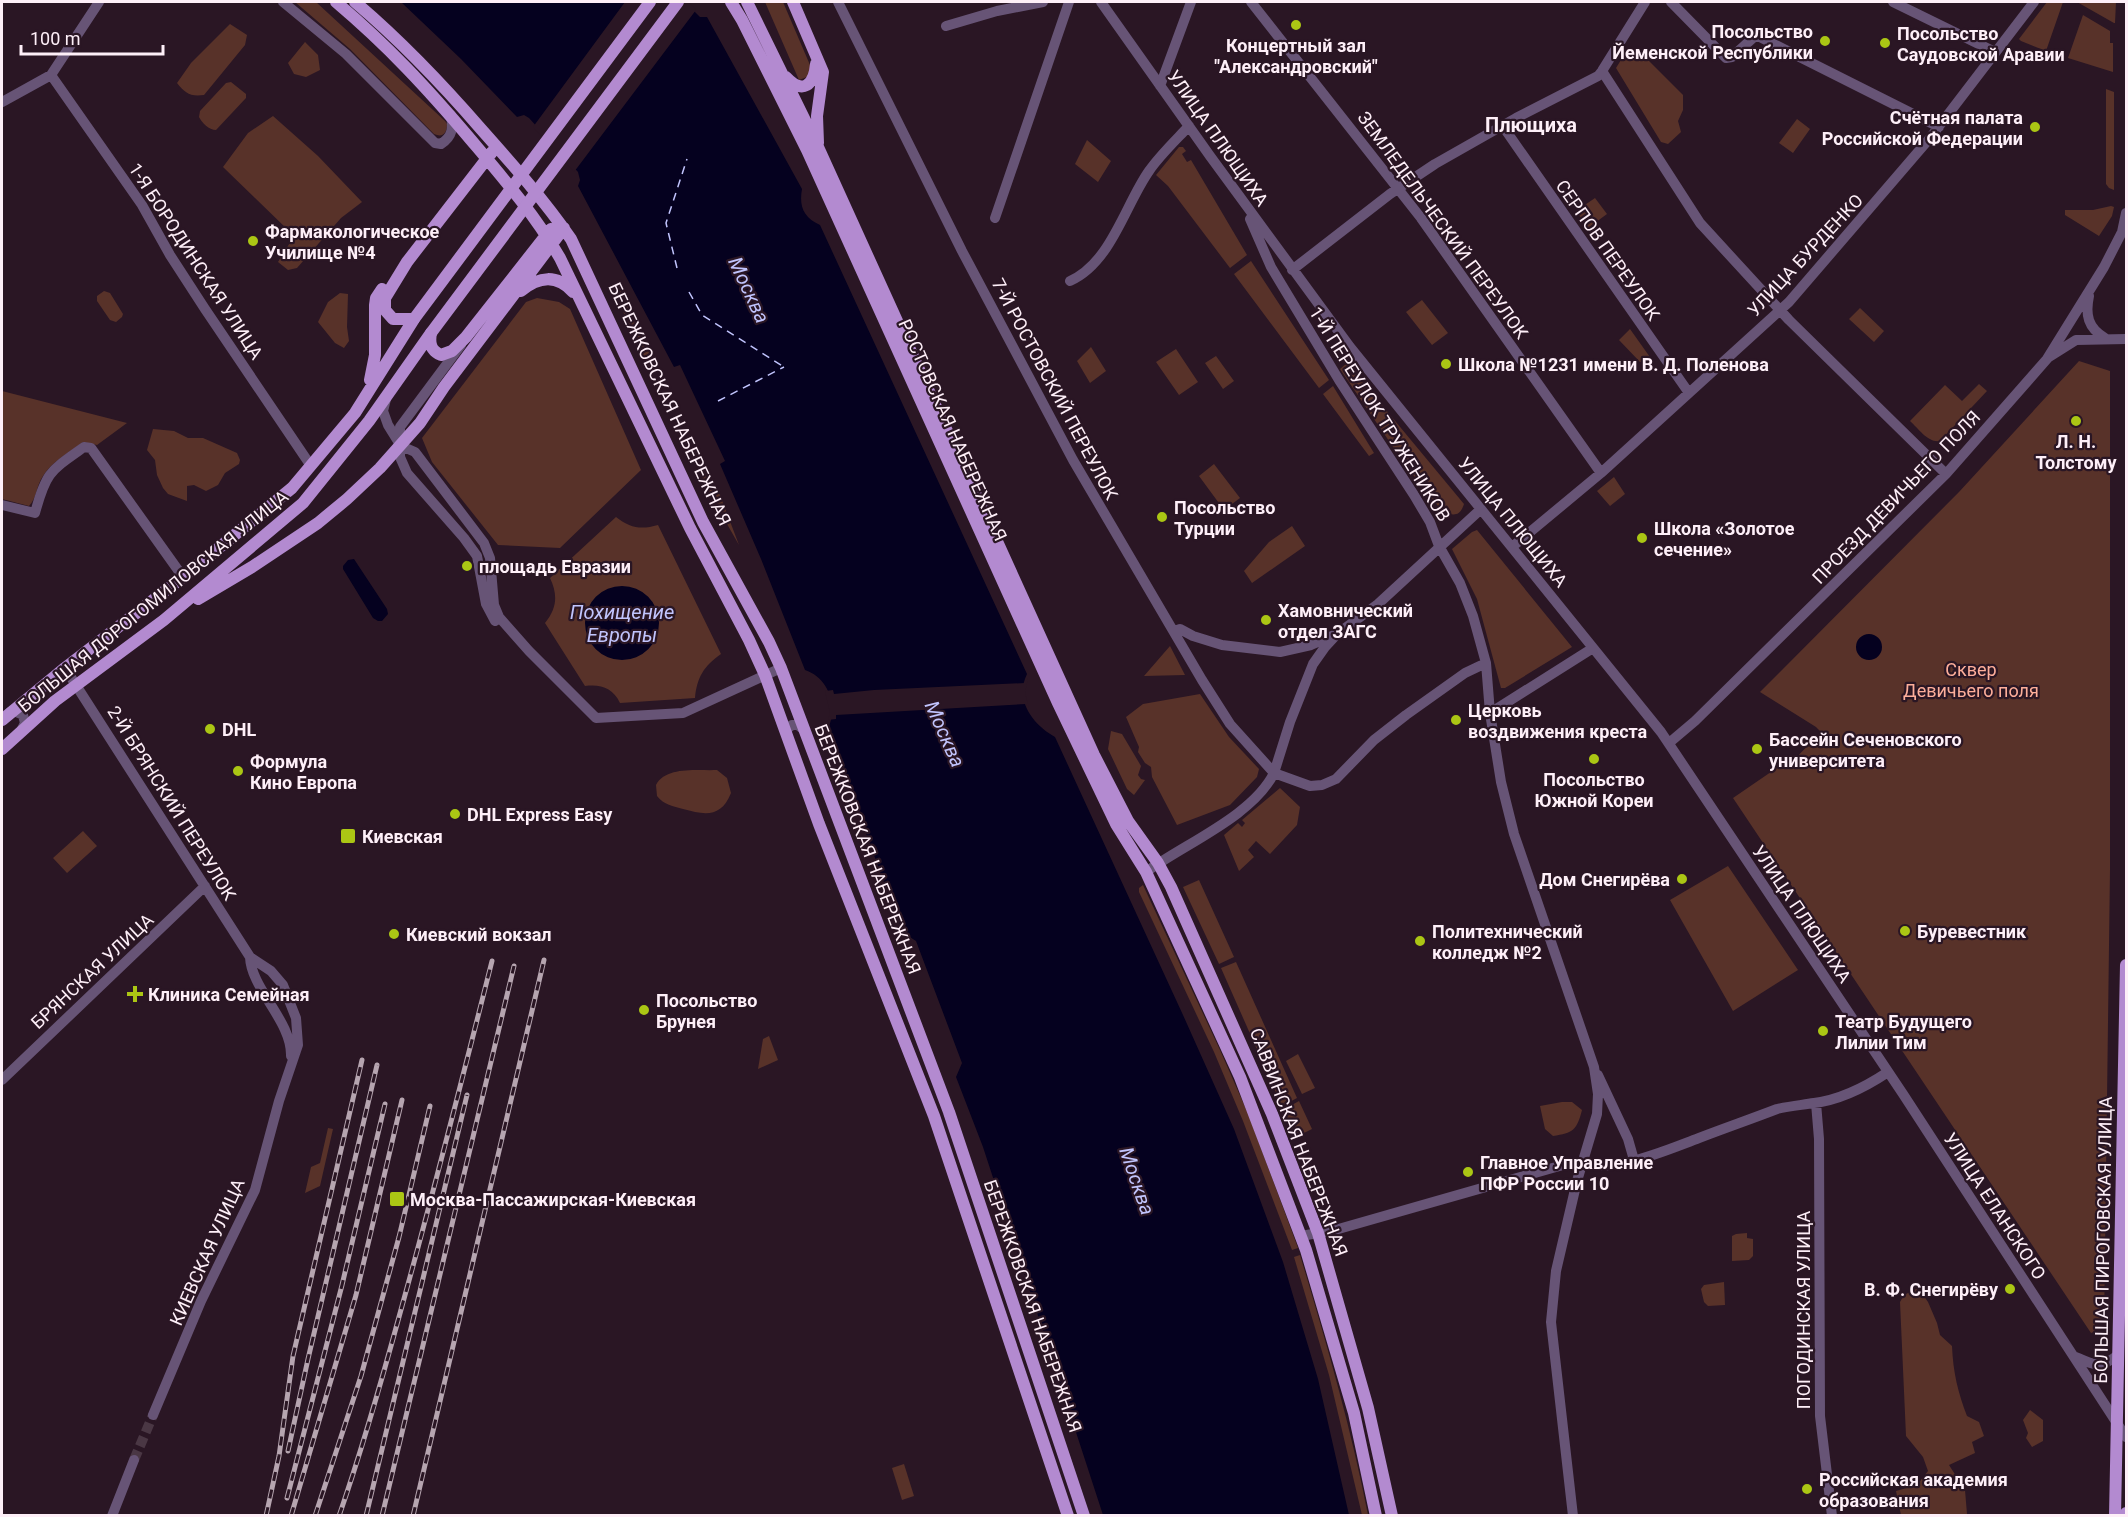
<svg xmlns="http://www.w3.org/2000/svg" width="2128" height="1517" font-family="Roboto,sans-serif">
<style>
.green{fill:#583229}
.water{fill:#05011f}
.pier{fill:#2a1624}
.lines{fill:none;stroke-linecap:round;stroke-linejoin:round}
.ferry{stroke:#c1c4fd;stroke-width:1.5;stroke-dasharray:8 6;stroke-linecap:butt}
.minor-tunnel{stroke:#4a3744;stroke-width:10;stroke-dasharray:10 5;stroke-linecap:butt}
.minor{stroke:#675476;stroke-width:10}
.major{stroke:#b38ad0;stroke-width:12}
.rail-casing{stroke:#b6a5b0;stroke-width:5}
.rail{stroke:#2a1624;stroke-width:3;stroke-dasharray:9;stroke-linecap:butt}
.major-bridge{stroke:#b38ad0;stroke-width:12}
.poi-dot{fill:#abc614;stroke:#2a1624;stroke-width:2}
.labels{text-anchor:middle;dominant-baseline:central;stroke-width:4.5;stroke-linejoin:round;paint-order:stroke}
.poi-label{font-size:18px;font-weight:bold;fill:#feeff8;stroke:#2a1624;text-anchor:start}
.street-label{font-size:18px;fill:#feeff8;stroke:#2a1624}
.park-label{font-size:18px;fill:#fdae9a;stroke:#2a1624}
.neighbourhood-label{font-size:20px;font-weight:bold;fill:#feeff8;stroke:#2a1624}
.water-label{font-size:20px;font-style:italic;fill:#c1c4fd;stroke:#2a1624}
</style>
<rect width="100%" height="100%" fill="#2a1624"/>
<path class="green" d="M295,2H316L445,121L447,124C447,133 443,138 434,134L350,49Z
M765,2H783L810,65L811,72L807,77L799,80Z
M2047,2H2063L2046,51L2021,41L2019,39Z
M2077,2H2116L2115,23H2114Z
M2083,15L2110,31V43H2113V72L2068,58Z
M230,24L247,35L245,45L204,95C190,97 185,93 177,83L191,63Z
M305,42L318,55L320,70L306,77L294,74L288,63Z
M1629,47L1649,61L1683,95V110L1678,121L1681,132L1668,144L1661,142L1616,68Z
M231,82L246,94V98L216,130C209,130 202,123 199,117L200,111L226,83Z
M2106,89L2114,92V190L2109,188L2106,184Z
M273,116L318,156L362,202L341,218L297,268L288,270L278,262L291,241L288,230L223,167L248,133Z
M1797,119L1810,129L1793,153L1779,143Z
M1087,140L1111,161L1098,182L1075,164Z
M1179,147H1183L1186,151L1182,154L1187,162L1191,160L1247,255L1230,268L1168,186L1156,175Z
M1595,198L1607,214L1588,228L1576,211Z
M2111,206L2114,207L2112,216L2099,236L2065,215V210H2093Z
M1251,261L1329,380L1319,388L1234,274Z
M616,284L619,286L657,362L659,368L654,374L651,372C644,356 613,297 616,284Z
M104,291L110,293L123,314L122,317L116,322L110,320L97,301V296Z
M340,293L348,294L347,327L349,341L344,348L335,343L318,322L328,302Z
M537,298L559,302L570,309L641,470L560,548L498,545L432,462L422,438L526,302Z
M1422,300L1448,333L1432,345L1406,312Z
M1860,308L1884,331L1874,342L1849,319Z
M1630,329L1652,360L1645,363L1640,362L1619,340Z
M1091,347L1106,371L1090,383L1077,361Z
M1176,349L1198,382L1179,395L1156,362Z
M1216,356L1234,381L1223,389L1205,363Z
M2079,361L2110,371V870L2104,1328L2091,1333L1733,798L1784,763L1789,765L1821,732L1816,727L1760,692L1959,492Z
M1347,363L1464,504C1460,517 1453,516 1442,511L1406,466L1340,369Z
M1979,384L1987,391L1940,441C1928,443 1919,429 1910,421L1945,385L1962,401Z
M1333,386L1374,453L1369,456L1323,394Z
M2,391L127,423L97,445L83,442C70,452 51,462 43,476C36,486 37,498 29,506L2,499Z
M153,429L174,431L188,438H203L237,453L240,460L239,464L225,473L218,485L206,491L194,485L187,486V501L168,494L163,488L157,475L155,460L147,450Z
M1214,464L1240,498L1224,510L1199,476Z
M701,473L704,474L720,495L739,545L703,482Z
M1614,477L1625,494L1610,506L1597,491Z
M616,517C630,528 641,530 658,525L721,654C704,666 697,677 695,698L620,703C613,688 601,684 585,686L545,623C557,608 558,595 550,578Z
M1292,526L1305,546L1252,583L1244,571L1269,542Z
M1477,530L1572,647L1505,688H1501L1477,599L1452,549L1472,532Z
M1170,646L1185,675L1144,676Z
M1200,694L1229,737L1259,769L1257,777L1230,805L1177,825L1152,777L1151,767L1145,763L1138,752L1139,747L1126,717L1143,704Z
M1111,731L1122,734L1141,766L1138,775L1141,779L1145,780L1134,795L1127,789L1108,749Z
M717,770L727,778L731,793C721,818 705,815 683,809C673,806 664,805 657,796L656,785C666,766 698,771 717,770Z
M1280,788L1300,807L1297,825L1270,854L1256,841L1248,850L1254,857L1239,871L1224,835L1238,823L1242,827L1245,823L1242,820Z
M83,831L97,846L67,873L53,858Z
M1728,866L1798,970L1733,1011L1670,900Z
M1199,880L1234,957L1219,964L1183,887Z
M1143,885L1220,1050L1249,1116L1298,1248L1292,1250L1243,1121L1214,1052L1139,892V888Z
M1236,962L1297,1098L1282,1106L1221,968Z
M769,1036L778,1060L758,1069L763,1039Z
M1298,1054L1315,1088L1302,1094L1286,1061Z
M1299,1101L1312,1129L1294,1138L1283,1110Z
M1562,1102H1572L1582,1110C1577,1130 1573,1133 1553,1136L1545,1129L1540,1106Z
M328,1128L333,1129L320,1186L305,1193L311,1167L320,1163Z
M1747,1233V1238L1753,1239V1256L1749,1260L1732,1261V1236L1736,1234Z
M1300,1255C1326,1342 1351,1427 1368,1515H1362L1329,1375L1294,1257Z
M1724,1282L1725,1305L1708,1306L1704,1302L1701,1289L1704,1285Z
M1918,1288L1928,1302L1937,1323L1940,1335L1952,1346C1953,1372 1958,1393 1967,1416L1979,1422L1984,1436L1972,1442L1975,1453L1949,1465L1965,1490L1967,1514L1990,1515H1901L1896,1491L1917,1485L1928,1471L1923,1457L1906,1436L1900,1302L1904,1295Z
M2030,1410L2043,1420V1441L2032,1447L2026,1438L2028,1433L2023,1420Z
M904,1464L914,1496L902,1500L892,1468Z"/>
<path class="water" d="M401,2H685L700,17H707L802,189C799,206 803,217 820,225L1027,674C1014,700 1033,725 1055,737L1183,1015L1234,1129L1283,1262L1318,1379L1349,1515H1103L983,1147L956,1077L962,1063L916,941L902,932L828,729C838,706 829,678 805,670L761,559L720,464L725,461L680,365L674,367L578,186L580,180L578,172L529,118L524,115L517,117L461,59Z
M354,559L387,609L388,614L382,621H378L373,618L343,569V566L348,560Z
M585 623a37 37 0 1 1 74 0a37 37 0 1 1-74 0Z
M1856 647a13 13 0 1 1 26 0a13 13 0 1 1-26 0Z"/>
<path class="pier" d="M625,2H689L696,10L574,172L533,127Z
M1028,678L1025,693L1029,708H1027L1026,704L836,715V719L828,720L830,713L825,691L833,690L834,694L874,690L1025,683V679Z"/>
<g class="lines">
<path class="ferry" d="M677,268L666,223L687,159
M689,292L702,315L784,367
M718,401L784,367"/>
<path class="minor-tunnel" d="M134,1460L153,1415"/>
<path class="minor" d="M283,2L346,54L435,143L441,144C453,136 453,128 451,115
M838,2L962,251L1073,460L1202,680L1230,724L1274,773L1310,786L1322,785L1336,779L1374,740L1406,715L1465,673L1486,663
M1101,2L1210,156L1350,347L1661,732L1903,1094L2126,1437
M1251,2L1421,218L1601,473
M1671,2L1726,58L1732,57L1754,37H1760L1939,127
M1893,2L1995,52
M946,26L997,11L1043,2
M1602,71L1700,223L1789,320L1946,474
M51,75L142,205L170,255L205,309L311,466
M1160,86L1191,2
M2,102L51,75L99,2
M1502,125L1689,393
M995,218L1069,2
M1250,219L1271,267L1339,380L1414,495L1430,522L1439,546L1460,583L1473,616L1486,663L1490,713L1501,782L1514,834L1594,1067L1598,1094L1597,1114L1577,1181L1556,1271L1551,1322L1573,1516
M1292,270L1390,194L1435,164L1516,118L1598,76L1602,71L1645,2
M1070,281C1111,263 1125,205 1149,171C1160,155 1176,140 1189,126
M2089,296C2085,315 2088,328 2105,338
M461,345L400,427V457L407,473L464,538L477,556L486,604L495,621
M2049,357L2076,340L2126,339
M386,399L383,411L388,425L401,446L415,452L484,543L490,558L494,605L499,617L529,651L596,718L683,713L781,668
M2,505L35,513C46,472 50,471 84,447L91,448L183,577
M1512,547L1601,473L1789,302L1930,138L2034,2
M1174,631L1180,629L1193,636L1222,645L1280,652L1311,645L1334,635
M65,668L250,957C251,989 292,1021 291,1056
M10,712H16L23,715L25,723L21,731
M1490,713L1593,648
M787,736V729L792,725H798L803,729
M1669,743L1695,721L1946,474L2047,359L2104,267L2122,232L2126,213
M1146,872C1184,844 1253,816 1274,773L1290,722L1313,664L1325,647L1337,634L1378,604L1481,509
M1598,1075L1628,1139L1634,1160
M2,1080L205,886
M1816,1103L1819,1139L1820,1416L1832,1516
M1301,1236L1335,1230L1570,1163C1613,1174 1659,1153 1699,1138C1725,1128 1751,1119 1777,1109C1790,1106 1802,1105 1814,1103C1839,1100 1867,1086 1888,1072
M2076,1357C2096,1366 2101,1369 2119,1354
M153,1415L201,1301L255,1190L279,1101L298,1045L296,1018L283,985L271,971L250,957
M112,1516L134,1460"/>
<path class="major" d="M336,2C388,46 427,88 471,140C503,178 535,215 560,258L690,528L749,640L765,675L819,824L934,1116L1068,1516
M355,2C401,41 442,84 481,129C513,165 544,200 571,239L703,522L769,642L781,668L949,1112L1084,1516
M731,2L742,20L807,150L1058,703L1116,824L1146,872L1240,1077L1306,1250L1354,1413L1376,1516
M747,2L818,147L1094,755L1128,821L1158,863L1171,887L1272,1114L1318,1233L1368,1408L1392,1516
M793,2L823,72L817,116L818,143
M786,77C803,95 814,85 816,64
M521,291C539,276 557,274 573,292
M414,319H393L385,310V298L407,262L492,152
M431,333C429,344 431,351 441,355L452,351L466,337L551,229
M370,380L375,355V305L376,298L382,289
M198,599L252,567L318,523L347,499L380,468L420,423L444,387L564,228
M2,720L65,668L183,577L292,488L355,413L414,319
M2,749L55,701L164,620L303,503L369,421L431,333
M2115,1516L2126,965
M2126,1516V1513"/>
<g class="rail-casing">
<path id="rail" d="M288,1451L308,1359L377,1065
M287,1498L342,1285L385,1104
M266,1516L279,1456L293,1356L362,1060
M291,1516L356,1295L402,1100
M315,1516L361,1376L399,1237L430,1106
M339,1516C363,1447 383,1376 402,1306C434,1191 463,1076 492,961
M366,1516L467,1095
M382,1516L514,966
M413,1516L544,960"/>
</g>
<use href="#rail" class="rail"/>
<path class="major-bridge" d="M414,319L650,2
M431,333L678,2"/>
</g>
<g class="poi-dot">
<circle cx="1296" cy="25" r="6"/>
<circle cx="1825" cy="41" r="6"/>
<circle cx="1885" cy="43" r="6"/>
<circle cx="2035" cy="127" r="6"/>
<circle cx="253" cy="241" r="6"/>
<circle cx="1446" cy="364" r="6"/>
<circle cx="2076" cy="421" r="6"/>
<circle cx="1162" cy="517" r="6"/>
<circle cx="1642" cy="538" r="6"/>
<circle cx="467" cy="566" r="6"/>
<circle cx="1266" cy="620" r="6"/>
<circle cx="1456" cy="720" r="6"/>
<circle cx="210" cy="729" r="6"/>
<circle cx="1757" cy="749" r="6"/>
<circle cx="1594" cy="759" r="6"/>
<circle cx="238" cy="771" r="6"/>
<circle cx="455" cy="814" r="6"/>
<rect x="340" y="828" width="16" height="16" rx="3"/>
<circle cx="1682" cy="879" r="6"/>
<circle cx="1905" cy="931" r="6"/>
<circle cx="394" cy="934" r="6"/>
<circle cx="1420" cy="941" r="6"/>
<path d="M132 985h6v6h6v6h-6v6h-6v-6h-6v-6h6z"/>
<circle cx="644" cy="1010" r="6"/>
<circle cx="1823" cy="1031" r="6"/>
<circle cx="1468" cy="1172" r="6"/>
<rect x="389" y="1191" width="16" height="16" rx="3"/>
<circle cx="2010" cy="1289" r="6"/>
<circle cx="1807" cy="1489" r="6"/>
</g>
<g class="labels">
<g class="poi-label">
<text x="1813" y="31" text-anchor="end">Посольство<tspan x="1813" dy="21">Йеменской Республики</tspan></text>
<text x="1897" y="33">Посольство<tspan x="1897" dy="21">Саудовской Аравии</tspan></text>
<text x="1296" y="45" text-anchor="middle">Концертный зал<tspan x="1296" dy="21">"Александровский"</tspan></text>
<text x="2023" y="117" text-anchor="end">Счётная палата<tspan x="2023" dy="21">Российской Федерации</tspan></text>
<text x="265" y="231">Фармакологическое<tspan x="265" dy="21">Училище №4</tspan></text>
<text x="1458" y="364">Школа №1231 имени В. Д. Поленова</text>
<text x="2076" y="441" text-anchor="middle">Л. Н.<tspan x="2076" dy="21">Толстому</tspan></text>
<text x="1174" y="507">Посольство<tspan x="1174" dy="21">Турции</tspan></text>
<text x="1654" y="528">Школа «Золотое<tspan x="1654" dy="21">сечение»</tspan></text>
<text x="479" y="566">площадь Евразии</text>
<text x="1278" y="610">Хамовнический<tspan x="1278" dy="21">отдел ЗАГС</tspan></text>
<text x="1468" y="710">Церковь<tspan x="1468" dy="21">воздвижения креста</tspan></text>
<text x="222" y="729">DHL</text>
<text x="1769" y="739">Бассейн Сеченовского<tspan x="1769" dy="21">университета</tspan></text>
<text x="250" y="761">Формула<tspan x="250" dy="21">Кино Европа</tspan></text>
<text x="1594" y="779" text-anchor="middle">Посольство<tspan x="1594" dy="21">Южной Кореи</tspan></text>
<text x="467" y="814">DHL Express Easy</text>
<text x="362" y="836">Киевская</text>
<text x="1670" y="879" text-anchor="end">Дом Снегирёва</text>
<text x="1432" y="931">Политехнический<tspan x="1432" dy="21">колледж №2</tspan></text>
<text x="1917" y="931">Буревестник</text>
<text x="406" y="934">Киевский вокзал</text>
<text x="148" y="994">Клиника Семейная</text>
<text x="656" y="1000">Посольство<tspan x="656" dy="21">Брунея</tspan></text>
<text x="1835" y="1021">Театр Будущего<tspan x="1835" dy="21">Лилии Тим</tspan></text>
<text x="1480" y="1162">Главное Управление<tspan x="1480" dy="21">ПФР России 10</tspan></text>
<text x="410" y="1199">Москва-Пассажирская-Киевская</text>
<text x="1998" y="1289" text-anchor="end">В. Ф. Снегирёву</text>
<text x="1819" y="1479">Российская академия<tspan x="1819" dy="21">образования</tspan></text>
</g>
<g class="street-label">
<text transform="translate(1218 138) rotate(55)">УЛИЦА ПЛЮЩИХА</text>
<text transform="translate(1443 225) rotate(54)">ЗЕМЛЕДЕЛЬЧЕСКИЙ ПЕРЕУЛОК</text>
<text transform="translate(1608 250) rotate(55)">СЕРПОВ ПЕРЕУЛОК</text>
<text transform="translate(1805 255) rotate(-47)">УЛИЦА БУРДЕНКО</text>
<text transform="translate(196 261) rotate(57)">1-Я БОРОДИНСКАЯ УЛИЦА</text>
<text transform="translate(1055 389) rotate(62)">7-Й РОСТОВСКИЙ ПЕРЕУЛОК</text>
<text transform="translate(670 404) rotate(65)">БЕРЕЖКОВСКАЯ НАБЕРЕЖНАЯ</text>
<text transform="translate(1380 414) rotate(58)">1-Й ПЕРЕУЛОК ТРУЖЕНИКОВ</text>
<text transform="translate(953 430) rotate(66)">РОСТОВСКАЯ НАБЕРЕЖНАЯ</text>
<text transform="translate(1896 497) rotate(-46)">ПРОЕЗД ДЕВИЧЬЕГО ПОЛЯ</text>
<text transform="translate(1513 522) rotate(51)">УЛИЦА ПЛЮЩИХА</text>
<text transform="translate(153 601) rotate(-39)">БОЛЬШАЯ ДОРОГОМИЛОВСКАЯ УЛИЦА</text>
<text transform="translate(172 803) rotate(58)">2-Й БРЯНСКИЙ ПЕРЕУЛОК</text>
<text transform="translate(868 849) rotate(69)">БЕРЕЖКОВСКАЯ НАБЕРЕЖНАЯ</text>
<text transform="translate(1802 914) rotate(56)">УЛИЦА ПЛЮЩИХА</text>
<text transform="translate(92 971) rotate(-43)">БРЯНСКАЯ УЛИЦА</text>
<text transform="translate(1299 1142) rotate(69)">САВВИНСКАЯ НАБЕРЕЖНАЯ</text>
<text transform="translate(1995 1206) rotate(57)">УЛИЦА ЕЛАНСКОГО</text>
<text transform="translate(2103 1240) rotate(-89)">БОЛЬШАЯ ПИРОГОВСКАЯ УЛИЦА</text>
<text transform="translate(207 1252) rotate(-66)">КИЕВСКАЯ УЛИЦА</text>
<text transform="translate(1033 1306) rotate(71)">БЕРЕЖКОВСКАЯ НАБЕРЕЖНАЯ</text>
<text transform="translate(1803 1310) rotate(-90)">ПОГОДИНСКАЯ УЛИЦА</text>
</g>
<g class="park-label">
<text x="1971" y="669">Сквер<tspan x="1971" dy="21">Девичьего поля</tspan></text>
</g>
<g class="neighbourhood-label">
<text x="1531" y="125">Плющиха</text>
</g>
<g class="water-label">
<text transform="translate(749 290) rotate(65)">Москва</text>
<text x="622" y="612">Похищение<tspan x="622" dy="23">Европы</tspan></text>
<text transform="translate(945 734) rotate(66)">Москва</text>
<text transform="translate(1137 1181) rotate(71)">Москва</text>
</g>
</g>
<rect width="2128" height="1517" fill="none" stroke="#feeff8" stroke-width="6"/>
<path d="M21 45v9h142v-9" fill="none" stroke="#feeff8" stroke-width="3"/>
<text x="30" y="45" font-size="18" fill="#feeff8" stroke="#2a1624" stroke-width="4.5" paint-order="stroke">100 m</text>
</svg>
